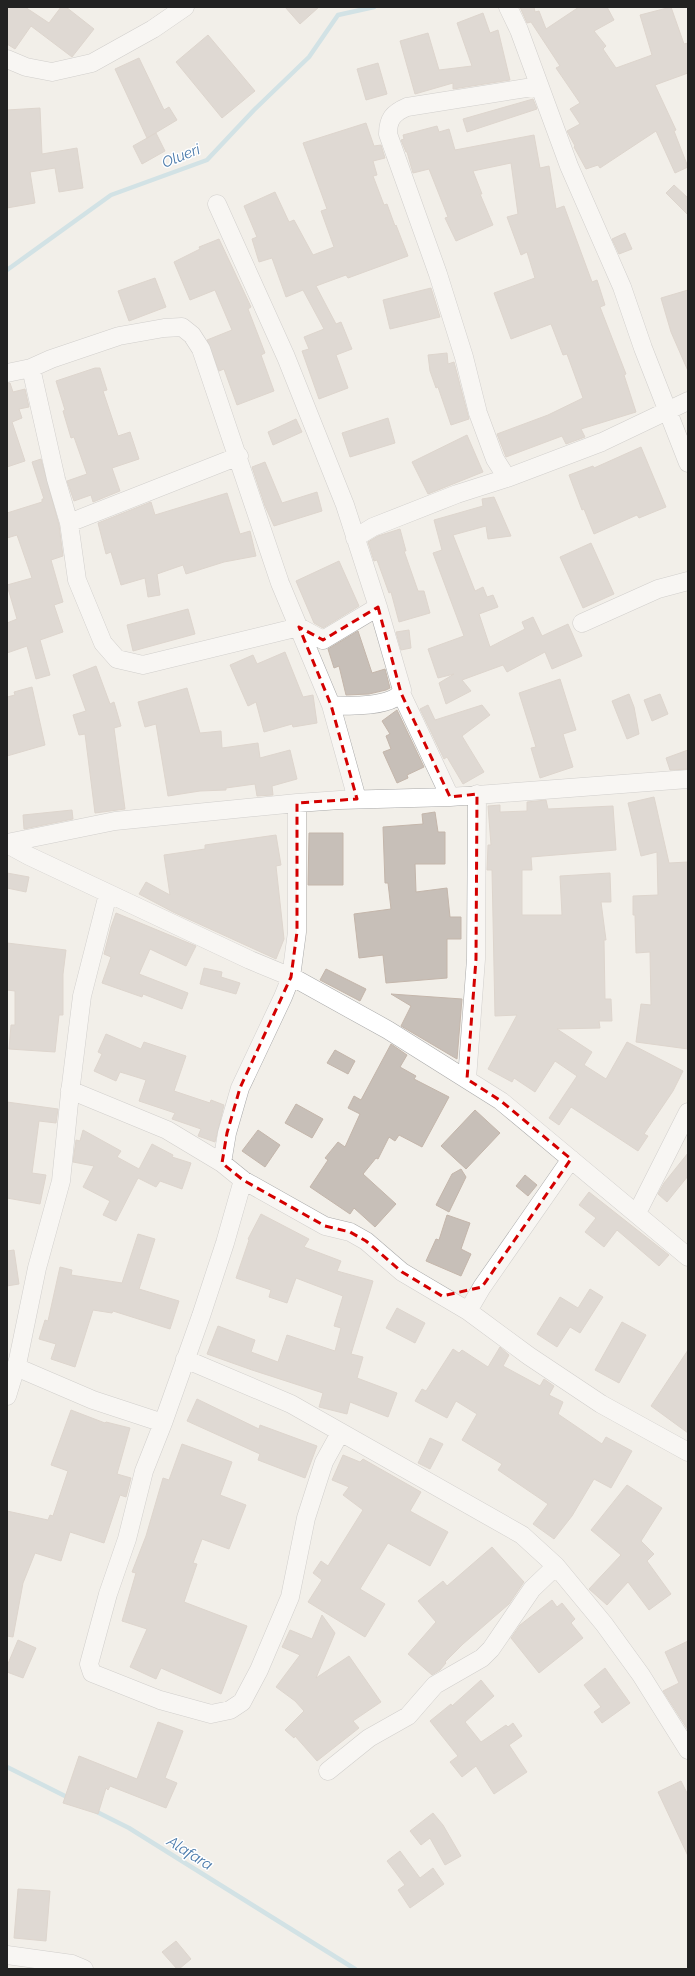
<svg xmlns="http://www.w3.org/2000/svg" width="695" height="1976" font-family="Raleway,sans-serif">
<style>
.lines{fill:none;stroke-linecap:round;stroke-linejoin:round}
.stream{stroke:#aad3df;stroke-width:4.5}
.building{fill:#c7bfb8;stroke:#c4b6ab}
.street-casing{stroke:#a9a9a9;stroke-width:19}
.street{stroke:#fff;stroke-width:18}
.marked{fill:none;stroke:#d40000;stroke-width:3;stroke-dasharray:8 5;stroke-linejoin:round}
.labels{text-anchor:middle;dominant-baseline:central;stroke-width:3;stroke-linejoin:round;paint-order:stroke}
.water-label{font-size:15px;font-style:italic;fill:#4a7aab;stroke:#fff}
</style>
<rect width="100%" height="100%" fill="#f2efe9"/>
<g class="lines">
<path class="stream" d="M7,270L111,195L207,160L254,110L309,57L338,15L374,7
M7,1767L71,1799
M93,1810L129,1828L355,1969"/>
</g>
<path class="building" d="M7,7H25L49,23L61,7H66L94,29L72,57L31,26L15,49L7,44Z
M285,7H319L300,24Z
M520,7H534L535,12L539,11L546,29L579,7H607L614,20L594,31L606,46L603,49L616,68L652,55L640,15L671,7L684,44L688,43V73L655,85L676,130L674,131L688,167L675,173L656,131L600,168L598,165L586,169L574,147L575,146L567,131L580,124L570,109L580,103L556,68L560,66L531,22L527,23Z
M483,13L490,33L498,30L510,80L453,89V83L415,94L400,41L428,33L439,70L472,66L457,23Z
M208,35L255,91L222,118L176,62Z
M139,58L164,110L169,107L177,120L147,138L115,69Z
M378,63L387,94L366,100L357,69Z
M533,99L537,109L467,132L463,119Z
M40,108L42,154L77,148L83,188L59,192L55,168L30,172L35,203L7,208V110Z
M366,123L374,146L381,145L385,158L373,161L377,175L373,176L384,205L387,204L395,226L396,225L408,256L348,278L346,275L316,286L336,324L341,322L352,349L336,355L348,388L319,399L302,351L309,349L304,337L324,329L303,290L286,297L272,258L259,262L252,239L257,237L244,206L275,192L289,222L294,220L313,255L334,247L321,211L327,209L303,143Z
M437,126L439,132L449,129L455,150L534,135L540,168L549,166L556,209L564,206L592,282L597,280L605,305L600,307L626,374L624,375L636,412L581,429L585,437L566,444L562,436L506,457L497,434L548,415L583,398L567,354L563,355L551,324L511,339L494,293L535,278L527,252L521,255L507,217L518,214L511,163L473,171L482,194H480L493,225L456,241L445,218L448,217L429,169L413,173L407,152H406L401,140L404,139L403,135Z
M156,133L165,151L142,164L133,146Z
M674,185L688,198V215L666,193Z
M625,233L632,249L619,254L612,239Z
M219,239L251,307L248,309L265,353L261,355L274,391L237,405L224,369L219,371L207,340L232,330L215,290L190,300L174,262L200,249L199,247Z
M155,278L166,307L129,321L118,291Z
M431,288L440,317L390,329L383,300Z
M688,290V371L671,332L661,298Z
M447,353L448,364L454,362L469,419L451,425L438,387L436,388L430,371L428,355Z
M95,368H100L107,390L103,391L118,436L130,432L139,459L112,468L120,491L93,502L91,495L74,501L67,481L87,474L74,437L71,438L63,411L65,410L56,381Z
M7,383H10L13,392L25,389L29,407L19,409L22,418L12,422L25,461L7,467Z
M388,418L395,443L350,457L342,433Z
M296,419L302,432L273,445L268,432Z
M467,435L483,472L428,494L412,462Z
M641,447L666,507L639,518L637,515L594,534L584,509L582,510L569,475L593,466L594,468Z
M41,459L59,525L63,556L51,560L63,602L54,605L63,632L40,640L50,675L36,679L27,646L7,653V623L17,619L7,585L32,578L17,535L7,538V513L42,502V499H44L32,462Z
M265,462L282,503L317,492L322,511L274,526L265,506L252,467Z
M227,493L240,534L250,531L256,556L224,562L186,574L183,565L157,574L160,595L148,597L145,578L121,585L111,552L106,554L98,523L151,502L155,515Z
M494,497L511,536L488,539L486,526L453,535L475,591L483,587L487,597L493,595L498,607L479,614L490,647L525,629L522,622L533,617L542,636L568,624L582,656L552,669L545,652L507,672L503,665L462,680L471,691L446,704L439,683L454,674L438,678L428,649L464,636L433,553L442,550L434,520L483,506L482,499Z
M400,529L406,551H404L418,591H424L430,613L399,622L391,592L389,593L377,560L374,561L368,542L378,536Z
M591,543L614,594L583,608L560,557Z
M339,561L359,606L323,628L314,623L296,581Z
M188,609L195,634L133,651L127,625Z
M409,630L411,648L401,650L396,632Z
M358,631L372,673L385,669L390,688L386,690L369,694L346,695L339,666L334,668L328,649Z
M285,652L303,697L313,695L317,723L293,727L292,724L264,732L256,702L248,706L230,665L253,655L257,664Z
M96,666L110,704L114,702L121,726L114,728L125,809L95,813L85,734L79,735L73,715L86,711L73,675Z
M560,679L576,730L563,734L573,767L540,778L531,748L536,747L519,693Z
M32,687L45,745L7,756V697L15,695L14,692Z
M187,688L200,733L221,731L222,748L258,743L260,758L290,750L297,779L272,786L273,795L257,796L255,784L226,788V790L200,791L168,796L156,724L145,727L138,702Z
M629,694L634,707L639,734L627,739L612,701Z
M660,694L668,714L652,721L644,700Z
M428,705L435,720L482,705L490,715L462,736L484,772L463,784L447,757L444,759L420,709Z
M397,710L424,767L407,775L408,778L397,783L383,752L391,749L386,736L390,734L382,721Z
M688,750V769L670,770L666,758Z
M654,797L669,863L688,862V1049L636,1042L641,1004L651,1005L650,952L636,953L635,915H633V896L658,895L657,852L641,856L628,803Z
M546,800L548,809L613,806L616,850L531,857L532,870H522V915H562L560,876L610,873L611,902H601L606,940H604L605,999H611L612,1021H599L600,1028L557,1029L592,1052L584,1065L606,1079L627,1042L683,1071L673,1091L644,1134L648,1136L638,1151L571,1107L559,1125L549,1118L577,1076L555,1061L535,1092L514,1078L512,1082L488,1069L517,1015L495,1016L492,870H487L488,845H491L488,806L500,805V812L527,811V802Z
M72,810L73,819L24,829L23,815Z
M435,812L438,832H445V864H415L416,892L447,888L450,917H461V939H447V978L386,983L383,955L359,958L354,914L391,909L388,883H385L383,827L423,824L422,814Z
M309,833H343V885H308Z
M276,835L281,865L276,866L284,939L276,959L173,912L139,894L146,882L170,895L164,855L205,849V845Z
M7,873L29,877L26,892L7,888Z
M116,913L196,946L186,966L150,949L139,974L188,993L182,1009L143,994L142,997L102,983L111,957L104,954L111,927Z
M7,943L66,950L63,974V1015H59L55,1052L9,1049L11,1025H15V991L7,990Z
M204,968L222,972L221,977L240,983L236,994L200,984Z
M326,969L366,989L360,1001L320,980Z
M391,994L462,999L457,1059L401,1026L411,1006Z
M106,1034L141,1049L144,1042L186,1056L174,1091L210,1103L211,1100L224,1105L215,1142L198,1136L201,1129L172,1119L175,1113L139,1101L146,1080L120,1072L116,1081L94,1071L102,1054L98,1052Z
M391,1044L407,1055L400,1067L416,1076L414,1079L449,1097L422,1147L399,1135L395,1141L389,1137L378,1159L376,1158L363,1174L396,1204L375,1227L354,1208L350,1214L310,1187L328,1160L325,1158L338,1142L345,1147L360,1114L348,1108L354,1096L361,1100Z
M335,1050L355,1061L348,1074L327,1063Z
M7,1102L58,1109L56,1123L39,1121L32,1173L46,1175L40,1204L7,1198Z
M296,1104L323,1119L312,1138L285,1123Z
M475,1110L500,1133L466,1169L441,1146Z
M83,1130L121,1151L117,1157L139,1169L152,1144L173,1155L172,1157L191,1163L182,1189L160,1181L156,1187L138,1178L116,1221L103,1215L110,1201L83,1187L94,1166L73,1162L76,1140L80,1141Z
M258,1130L280,1145L265,1167L242,1151Z
M688,1153V1176L667,1202L658,1194L664,1183Z
M461,1169L466,1177L449,1212L436,1205L452,1174Z
M525,1175L537,1185L528,1196L516,1186Z
M589,1192L669,1255L659,1266L617,1230L604,1247L585,1232L596,1218L579,1205Z
M261,1214L309,1239L304,1247L341,1261L337,1271L373,1281L351,1354L363,1357L357,1378L397,1393L388,1417L350,1402L347,1414L319,1407L323,1393L252,1370L207,1354L218,1326L255,1340L251,1352L278,1362L287,1335L335,1351L341,1328L334,1326L343,1296L296,1278L287,1303L269,1297L271,1290L236,1278L249,1240L248,1239Z
M447,1215L470,1223L461,1249L471,1254L461,1276L426,1261L436,1239L439,1240Z
M138,1234L155,1239L139,1289L179,1301L170,1329L113,1311L112,1313L93,1310L75,1367L51,1359L56,1344L39,1339L45,1320L48,1321L60,1267L72,1270L71,1275L122,1283Z
M14,1250L19,1284L7,1286V1251Z
M590,1289L603,1297L580,1333L570,1327L557,1347L537,1334L560,1297L578,1308Z
M397,1308L425,1323L415,1343L386,1328Z
M622,1322L646,1335L619,1383L595,1370Z
M500,1347L509,1355L503,1366L540,1386L544,1379L554,1386L549,1395L563,1402L558,1414L602,1444L606,1437L632,1451L611,1488L594,1479L572,1516L554,1539L533,1524L548,1504L498,1470L502,1464L462,1440L477,1414L456,1401L447,1418L415,1401L422,1389L426,1391L453,1349L459,1353L462,1350L488,1367Z
M688,1350V1433L651,1406Z
M197,1399L259,1429L260,1425L317,1446L305,1478L258,1460L260,1454L187,1421Z
M71,1410L105,1423L106,1422L130,1428L117,1474L131,1478L126,1497L120,1495L104,1543L70,1532L61,1561L35,1553L23,1583L13,1637L7,1636V1511L48,1520L50,1515L53,1516L68,1471L51,1465Z
M430,1438L443,1444L430,1469L418,1463Z
M182,1444L232,1462L220,1495L246,1505L229,1549L202,1539L193,1563L197,1564L184,1602L247,1626L221,1694L161,1668L156,1679L130,1667L147,1629L122,1621L136,1573L132,1572L146,1536L163,1478L169,1480Z
M343,1455L360,1462L363,1459L421,1492L410,1511L448,1532L430,1566L388,1543L360,1589L385,1604L365,1637L308,1602L322,1580L313,1573L321,1561L328,1566L363,1510L343,1495L349,1487L332,1480Z
M627,1485L662,1508L641,1541L654,1554L647,1561L671,1594L649,1610L628,1582L607,1605L589,1589L621,1555L591,1530Z
M492,1547L524,1582L509,1604L463,1644L445,1662L446,1663L440,1670L432,1675L408,1654L436,1622L418,1601L443,1581L447,1586Z
M552,1600L557,1607L562,1603L575,1619L571,1623L583,1638L539,1673L511,1638L520,1625Z
M322,1615L335,1633L316,1678L349,1656L381,1702L353,1721L359,1728L317,1761L295,1736L294,1738L285,1730L304,1711L295,1701L276,1687L300,1655L282,1647L290,1630L312,1639Z
M18,1640L36,1648L23,1678L7,1672V1666Z
M688,1641V1730L663,1691L679,1683L665,1652Z
M605,1668L630,1703L602,1723L594,1712L601,1707L584,1685Z
M481,1680L494,1696L465,1722L481,1742L506,1725L508,1727L513,1723L522,1736L509,1745L527,1772L494,1794L476,1766L462,1777L450,1762L458,1756L430,1721L451,1704L452,1706Z
M158,1722L183,1731L165,1778L177,1783L166,1808L110,1786L108,1790L106,1788L98,1814L63,1803L79,1756L137,1779Z
M681,1781L688,1795V1856L658,1792Z
M433,1813L443,1825L461,1856L445,1865L430,1838L421,1845L410,1831Z
M400,1851L420,1878L433,1868L444,1884L410,1908L398,1890L405,1885L387,1861Z
M18,1889L50,1891L46,1941L14,1938Z
M176,1941L191,1959L179,1969H177L162,1952Z"/>
<g class="lines">
<g class="street-casing">
<path id="street" d="M508,7L519,30L569,166L622,287L643,348L688,463
M7,59L26,67L52,72L92,63L153,29L185,7
M217,204L286,357L345,505L378,607L402,690C396,708 346,706 331,705L357,799
M31,368L56,479L69,523L77,580L103,643L117,659L143,665L299,627L323,640L378,607
M7,373L31,368L51,359L119,336L164,328L182,327L192,335L201,349L280,583L331,705
M507,478L495,459L478,413L464,357L438,274L388,134C388,119 393,113 407,107L539,86
M69,523L239,456
M355,538L373,527L457,494L507,478L602,442L688,401
M582,623L658,589L688,581
M401,693L450,797
M7,843L115,821L297,803L340,800L450,797L688,779
M7,844L29,856L250,960L296,979L388,1030L501,1101L688,1257
M467,1079L476,959L477,794
M70,1090L167,1130L222,1163L243,1180L325,1226L350,1232L366,1241L402,1272L468,1311L529,1356L601,1404L688,1452
M222,1163L227,1133L240,1088L283,997L291,977L297,932V803
M243,1180L225,1243L201,1316L163,1423L144,1471L127,1539L108,1594L89,1664L92,1673L160,1700L211,1714L230,1710L242,1702L259,1670L290,1597L306,1518L324,1462L340,1433
M637,1213L688,1112
M468,1311L482,1287L571,1159
M185,1359L291,1404L522,1535L556,1566L604,1624L641,1675L688,1750
M16,1367L93,1400L163,1423
M7,1396L18,1360L37,1268L61,1181L70,1093L82,996L108,894
M328,1771L369,1738L408,1716L435,1685L482,1658L491,1649L532,1589L556,1566
M7,1955L72,1964L84,1969"/>
</g>
<use href="#street" class="street"/>
</g>
<path d="M0 0H695V1976H0ZM378,607L401,693L450,797L477,794L476,959L467,1079L501,1101L571,1159L482,1287L442,1296L402,1272L366,1241L350,1232L325,1226L243,1180L222,1163L227,1133L240,1088L291,977L297,932V803L357,799L331,705L299,627L323,640Z" fill="#f2efe9" fill-opacity=".55" fill-rule="evenodd"/>
<path class="marked" d="M378,607L401,693L450,797L477,794L476,959L467,1079L501,1101L571,1159L482,1287L442,1296L402,1272L366,1241L350,1232L325,1226L243,1180L222,1163L227,1133L240,1088L291,977L297,932V803L357,799L331,705L299,627L323,640Z"/>
<g class="labels">
<g class="water-label">
<text transform="translate(181 156) rotate(-22)">Olueri</text>
<text transform="translate(190 1853) rotate(32)">Alafara</text>
</g>
</g>
<rect width="695" height="1976" fill="none" stroke="#222222" stroke-width="16"/>
</svg>
